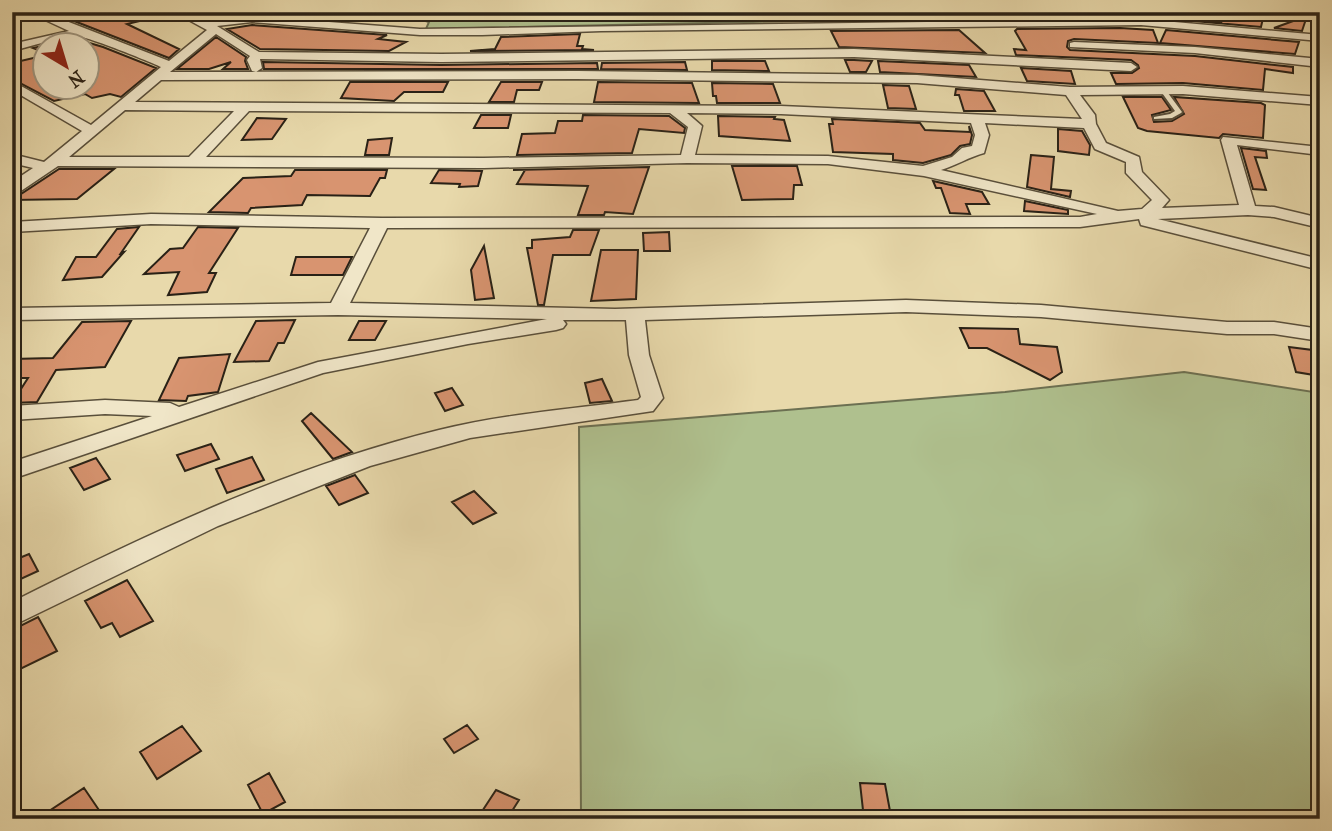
<svg xmlns="http://www.w3.org/2000/svg" width="1332" height="831" font-family="'IM FELL French Canon',serif">
<style>
.green{fill:#afc08e;stroke:#6c7052;stroke-width:2}
.building{fill:#d89470;stroke:#292116;stroke-width:2}
.lines{fill:none;stroke-linecap:round;stroke-linejoin:round}
.lane-casing{stroke:#594f3b;stroke-width:4}
.street-casing{stroke:#594f3b;stroke-width:3}
.lane{fill:#f0e6c8;fill-rule:evenodd}
.street{fill:#f0e6c8;fill-rule:evenodd}
</style>
<rect width="100%" height="100%" fill="#e8d9ab"/>
<filter id="stains"><feTurbulence type="fractalNoise" baseFrequency=".00286" numOctaves="4"/><feColorMatrix values="0 0 0 0 .2 0 0 0 0 .09 0 0 0 0 .02 0 0 0 .5 -.17"/></filter>
<radialGradient id="worn" r=".72"><stop offset=".6" stop-color="#630" stop-opacity="0"/><stop offset="1" stop-color="#630" stop-opacity=".3"/></radialGradient>
<path class="green" d="M394,12H818L801,21L426,29L429,22Z
M1184,372L1320,393V819H581L579,427L1005,392Z"/>
<path class="building" d="M51,12H143L144,20L127,24L179,49L169,58Z
M210,12H312L328,19L252,13L218,17Z
M1238,12L1264,14L1261,27L1172,19L1173,16L1221,22L1220,20L1237,21Z
M1307,16L1302,31L1274,28Z
M252,25L387,35L378,39L406,42L389,51L260,49L227,29Z
M1120,28L1153,30L1158,43L1074,39L1068,41L1067,47L1070,50L1195,56L1293,67V73L1265,69L1263,90L1183,83L1116,84L1111,73H1132L1139,68L1138,65L1131,60L1016,55L1014,49L1026,50L1015,31L1017,29Z
M959,30L985,53L839,47L831,31Z
M1166,30L1299,42L1295,54L1160,43Z
M580,34L577,46H583L582,49L594,50L470,51L495,49L501,37Z
M216,37L246,57L245,61L248,69H223L231,62L209,69H177Z
M76,39L103,47L156,68L121,97L110,94L92,98L85,94L54,101L12,79V63L46,55V88H88V46H46V53L33,48Z
M845,60H854L872,61L866,72H850Z
M712,61H765L769,71L712,70Z
M878,61L969,65L976,77L880,72Z
M263,62L441,65L597,63L598,69H264Z
M685,62L687,70L601,69L602,63Z
M1021,68L1071,71L1075,84L1027,81Z
M350,82H448L443,92H404L394,101L341,98Z
M501,82H542L539,90H517L514,102H489Z
M598,82L692,83L699,103L594,102Z
M712,83L773,84L780,103H717L716,96H713Z
M883,85L909,86L916,109L888,108Z
M956,89L984,91L995,111H964L959,95H955Z
M1123,97H1162L1171,110L1152,115L1154,122L1172,121L1184,114L1174,97L1261,103L1265,105L1263,138L1223,134L1219,138L1147,131L1138,128Z
M481,115H511L508,128H474Z
M583,115L669,116L685,128L684,133L639,129L632,153L517,155L522,134L555,133L558,121H582Z
M718,116L775,117L774,119L784,120L790,141L719,136Z
M257,118L286,119L272,139L242,140Z
M832,119L920,123L925,130L970,132L969,126L972,135L970,144L960,146L951,155L923,163L893,160V154L833,152L829,124H833Z
M1058,129L1082,131L1090,145L1089,155L1058,151Z
M392,138L389,155H365L368,140Z
M1241,148L1266,151L1267,158L1255,157L1266,190L1253,189Z
M1031,155L1054,157L1051,189L1071,191L1070,197L1027,187Z
M732,166H797L802,185H794L793,199L742,200Z
M649,167L633,214L605,212L604,215H578L588,186L517,184L525,170H513Z
M59,169H114L77,199L12,200Z
M295,170H387L385,178H380L370,196L307,195L302,205L251,208L248,213L209,212L243,178L291,176Z
M439,170L482,171L478,186L459,187L460,184L431,183Z
M933,181L982,192L989,204H966L970,214L950,213L941,188H936Z
M1025,201L1068,210V214L1024,211Z
M139,227L121,253L124,252L102,277L63,280L76,257H96L117,229Z
M198,227L238,228L209,273H216L207,292L168,295L179,272L144,274L170,249L183,248Z
M573,230H599L590,255H553L544,305H538L527,248H532V240L570,237Z
M669,232L670,251H644L643,233Z
M484,246L494,298L475,300L471,270Z
M601,250H638L636,299L591,301Z
M296,257H352L343,275H291Z
M295,320L284,343H278L269,361L234,362L256,321Z
M131,321L105,367L56,370L37,402L12,403L28,378H12V359L53,358L82,322Z
M359,321H386L375,340H349Z
M960,328L1018,329L1020,344L1057,347L1062,372L1050,380L987,348H969Z
M1289,347L1320,351V376L1296,372Z
M230,354L218,392L188,396L186,401L159,400L179,358Z
M602,379L612,401L590,403L585,383Z
M452,388L463,405L445,411L435,393Z
M311,413L352,452L333,459L302,421Z
M211,444L219,459L185,471L177,455Z
M252,457L264,480L227,493L216,469Z
M96,458L110,479L84,490L70,468Z
M355,475L368,493L339,505L326,486Z
M474,491L496,513L473,524L452,502Z
M29,554L38,571L12,583V561Z
M127,580L153,621L120,637L112,623L101,628L85,601Z
M38,617L57,651L12,673V630Z
M467,725L478,739L454,753L444,739Z
M182,726L201,751L157,779L140,752Z
M269,773L285,802L263,814L248,785Z
M860,783L885,784L890,811L863,810Z
M84,788L105,819H37Z
M496,790L519,800L507,819H477Z"/>
<g class="lines">
<g class="lane-casing">
<path id="lane" d="M1161,89H1165L1182,112L1181,113L1172,118L1154,119V117L1170,114L1175,111L1160,90Z"/>
</g>
<g class="street-casing">
<path id="street" d="M28,12H43L169,61L207,30L174,12H187L206,21L252,16L420,29L1141,19L1320,35V41L1141,25L601,31L482,35H420L252,22L217,26L259,52L441,54L854,49L1131,63L1137,67L1131,71L854,57L441,62L260,59L262,68L256,72L252,71L247,60L250,56L216,34L170,72L577,71L917,75L1070,87L1183,86L1320,97V105L1183,94L1080,95L1095,115L1096,124L1106,143L1139,157L1142,172L1169,200L1162,208L1239,205L1221,140L1223,137L1320,147V155L1237,145L1255,206L1274,207L1320,218V228L1274,217L1248,215L1158,219L1320,259V270L1141,225L1139,219L1080,227L387,228L350,303L615,309L906,300L1041,305L1227,322H1274L1320,329V341L1274,334H1227L1041,317L906,312L645,320L649,355L663,398L653,411L470,438L370,466L218,526L12,626V602C149,533 289,467 439,430C504,414 572,409 638,400L641,397L629,355L626,320H563L566,324L563,328L556,330L468,344L323,373L12,479V462L152,416L105,414L12,420V406L105,400L170,403L179,407L318,362L547,319L338,315L12,320V308L331,303L370,228L151,224L12,232V222L151,214L382,218L1080,217L1097,214L924,176L828,164L687,163L484,168L58,166L12,197V182L33,168L12,163V154L44,162L82,131L12,90V81L91,125L161,67C151,62 84,35 76,36C55,38 33,46 12,51V44L69,31ZM577,79L917,83L1066,95L1082,119L781,106L135,102L161,80ZM125,110L234,111L189,157H69ZM249,111L670,113L688,127L681,155L484,158L206,157ZM687,113L781,114L971,123L975,135L972,146L962,148L952,157L923,166L828,156L695,155L702,126ZM985,123L1084,128L1095,149L1126,162V173L1152,200L1142,209L1118,211L941,170C957,165 969,157 984,153L989,135Z
M1074,42L1195,47L1320,59V67L1195,53L1070,47V43Z"/>
</g>
<use href="#lane" class="lane"/>
<use href="#street" class="street"/>
</g>
<rect width="1332" height="831" fill="none" stroke="#e8d9ab" stroke-width="42"/>
<rect x="14" y="14" width="1304" height="803" fill="none" stroke="#292116" stroke-width="3.5"/>
<rect x="21" y="21" width="1290" height="789" fill="none" stroke="#292116" stroke-width="2"/>
<g transform="translate(66 66) rotate(142)"><circle r="33" fill="#f0e6c8" stroke="#a09781" stroke-width="2"/>
<path d="M0-5L12 26L0 18L-12 26Z" fill="#8f2418"/>
<text y="-10" font-size="19" font-weight="bold" text-anchor="middle" fill="#292116">N</text>
</g>
<rect width="100%" height="100%" filter="url(#stains)"/>
<rect width="100%" height="100%" fill="url(#worn)"/>
</svg>
